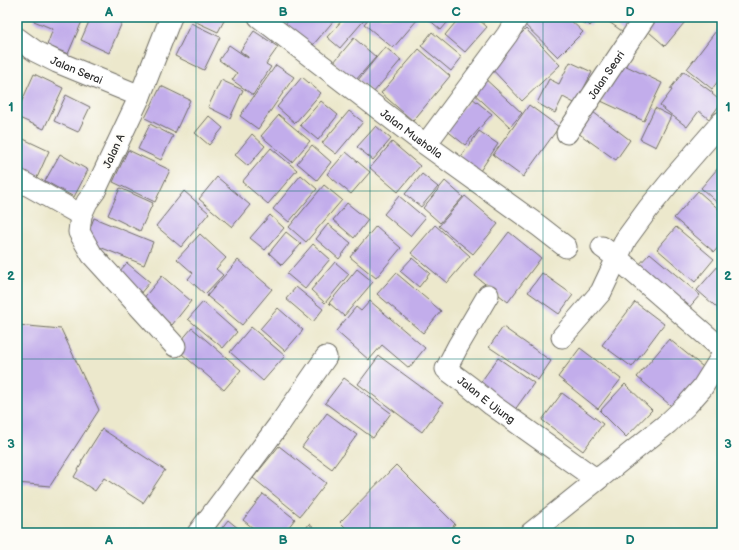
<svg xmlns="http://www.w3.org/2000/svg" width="739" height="550" font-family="'Balsamiq Sans',sans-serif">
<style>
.building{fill:#c2adeb}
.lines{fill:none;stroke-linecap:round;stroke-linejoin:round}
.minor-casing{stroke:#6f6d63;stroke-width:23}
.minor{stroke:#fff;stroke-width:21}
.grid{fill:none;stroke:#0f766e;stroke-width:1;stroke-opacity:0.55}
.labels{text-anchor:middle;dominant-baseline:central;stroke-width:4;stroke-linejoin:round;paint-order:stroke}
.street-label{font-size:11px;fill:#2b2b2b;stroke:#fdfcf7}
.neatline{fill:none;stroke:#0f766e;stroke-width:1.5}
.grid-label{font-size:13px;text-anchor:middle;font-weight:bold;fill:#0f766e}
</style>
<rect width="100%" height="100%" fill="#fdfcf7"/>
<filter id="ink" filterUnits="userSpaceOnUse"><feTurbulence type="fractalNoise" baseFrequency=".025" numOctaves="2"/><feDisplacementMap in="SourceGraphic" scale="8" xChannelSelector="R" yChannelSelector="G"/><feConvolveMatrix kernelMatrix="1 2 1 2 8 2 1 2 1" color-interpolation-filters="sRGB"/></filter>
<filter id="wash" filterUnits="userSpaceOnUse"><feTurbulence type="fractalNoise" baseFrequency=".012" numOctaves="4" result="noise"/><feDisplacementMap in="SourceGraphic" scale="16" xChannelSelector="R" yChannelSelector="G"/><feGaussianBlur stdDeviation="0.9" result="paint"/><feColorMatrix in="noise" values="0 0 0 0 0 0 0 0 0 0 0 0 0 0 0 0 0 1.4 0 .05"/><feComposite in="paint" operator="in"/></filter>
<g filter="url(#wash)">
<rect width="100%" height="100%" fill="#ece8cc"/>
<g id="blocks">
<path class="building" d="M35,17H78L83,19L68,54L47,45L53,29L34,21Z
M91,17H117L123,20L109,53L81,40Z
M196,17H226L218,32L194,21Z
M292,17H335L336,18L307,52L281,29Z
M345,17H367L340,48L327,37Z
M370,17H415L418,19L393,48L364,24Z
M426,17H452L441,30Z
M460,17H476L487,27L465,52L445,35Z
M523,17H567L583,32L558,57L520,20Z
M576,17H597L590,26L587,23L585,25Z
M613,17H642L629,36L609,22Z
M650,17H689L665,46L642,26Z
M191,23L220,37L204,70L175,56Z
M722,23V76L712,89L687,69Z
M526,29L560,65L522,101L488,65Z
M254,31L278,47L266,64L271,67L253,95L232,80L237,73L219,60L229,45L248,58V57L240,51Z
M432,32L462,57L451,71L421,46Z
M354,38L376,57L355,81L334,62Z
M385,47L401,60L373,93L358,80Z
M419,49L450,76L413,121L381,93Z
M570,62L592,72L576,104L563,97L555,113L537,103L549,79L559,84Z
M620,63L662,83L644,121L601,101Z
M276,65L294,77L258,129L240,116Z
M683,72L685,73H686L713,93L712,94L722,102L709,119L699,111L687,127L660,106L672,90L670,89Z
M34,74L63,88L44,129L17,117V112Z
M482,76L522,113L510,127L470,90Z
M302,77L321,93L295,123L277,107Z
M221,80L243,90L230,118L208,107Z
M161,86L190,100L175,133L145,118Z
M66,95L90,107L78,132L54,121Z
M472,98L492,114L465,145L445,129Z
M321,101L338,115L318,140L300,125Z
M529,105L559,127L523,177L493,155Z
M655,108L671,116L656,147L640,139Z
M349,111L363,122L336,154L322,143Z
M593,112L630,140L616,160L578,133Z
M279,115L310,141L292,162L261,136Z
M209,116L223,128L209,145L195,133Z
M150,124L173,136L161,160L138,149Z
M376,126L391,139L373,160L357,147Z
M479,131L498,144L476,177L456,164Z
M252,134L265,146L248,166L235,155Z
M17,136L49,151L36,180L17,171Z
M392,142L420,166L398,192L370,168Z
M312,145L331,162L317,180L297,163Z
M271,148L297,170L268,204L242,182Z
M128,150L170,170L155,202L113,182Z
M346,152L370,172L351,194L327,174Z
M60,154L88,170L74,197L45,181Z
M718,168L722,171V207L701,188Z
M422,174L438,187L421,207L405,194Z
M301,175L317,189L289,222L273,209Z
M217,177L250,205L232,227L199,199Z
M445,181L463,197L440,223L423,208Z
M324,185L342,200L306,242L289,227Z
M120,188L153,203L140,231L108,215Z
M184,191L209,213L181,247L156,226Z
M698,191L722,212V243L714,252L674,218Z
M399,196L425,218L410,236L384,214Z
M465,196L498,224L473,254L439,226Z
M347,203L368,220L354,238L333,220Z
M270,215L284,228L265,250L250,238Z
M94,218L153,242L144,265L85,241Z
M328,224L351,243L339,259L316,239Z
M435,225L470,256L447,283L411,253Z
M376,226L401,248L376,278L350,257Z
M676,227L714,259L695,282L657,249Z
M286,232L301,244L282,265L269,253Z
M509,232L541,258L508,302L475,276Z
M200,234L226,258L216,269L223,275L205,294L188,279L193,273L177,259Z
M313,244L330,259L305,289L287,274Z
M650,253L700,295L687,310L637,267Z
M412,258L430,273L419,287L400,271Z
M238,260L272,289L242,325L207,296Z
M335,262L349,274L325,303L311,290Z
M127,263L150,282L139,295L116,275Z
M719,265L722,268V312L697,290Z
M357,269L373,282L344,316L329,303Z
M396,273L441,311L423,333L377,294Z
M542,273L573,295L559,314L528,292Z
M162,276L191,301L172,325L142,300Z
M296,287L323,309L313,322L286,299Z
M370,301L425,348L409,368L382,345L369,360L336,331L356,307L361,311Z
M203,302L237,332L223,348L188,319Z
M635,302L664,324L632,367L602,345Z
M278,308L303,330L285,351L260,329Z
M17,325L61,329L99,410L50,486L17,483Z
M251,327L285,356L263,381L230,352Z
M503,327L551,361L538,380L489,347Z
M192,328L241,370L224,390L175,348Z
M669,339L708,371L676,410L637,377Z
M580,348L621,379L598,409L558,377Z
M379,356L443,403L422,432L358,384Z
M498,358L534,383L514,411L478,386Z
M344,378L391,413L373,438L325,403Z
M625,384L652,410L626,437L600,411Z
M562,393L603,424L583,451L542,420Z
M327,413L357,435L332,469L302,447Z
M102,429L165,470L143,503L104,478L95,491L74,477L82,463L81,462Z
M279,446L326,483L300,516L253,478Z
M396,465L455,524L447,533H351L340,522Z
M263,494L295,519L284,533H259L243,520Z
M228,520L244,533H218Z
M309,524L320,533H303Z"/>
</g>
</g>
<g filter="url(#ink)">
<use href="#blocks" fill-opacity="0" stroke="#6f6d63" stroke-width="1"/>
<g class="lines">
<g class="minor-casing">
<g id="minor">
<path d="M171,17L140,96L95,191L87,202L81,215L79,232L92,255L175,346"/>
<path id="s1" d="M259,17L414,136L539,226L566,247"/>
<path id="s2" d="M17,38L35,51L57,62L140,96"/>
<path d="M722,122L675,176L648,209L626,239L617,258L722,349"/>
<path id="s3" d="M567,133L645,17"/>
<path d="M426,144L507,35L518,17"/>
<path d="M17,179L81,215"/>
<path id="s4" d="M488,295L458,346L446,369L470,387L492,405L597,480"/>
<path d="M562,337L601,292L617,258L602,247"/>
<path d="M198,533L281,422L326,357"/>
<path d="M531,533L668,423L686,406L702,388L722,356"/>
</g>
</g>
<use href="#minor" class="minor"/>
</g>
</g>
<path class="grid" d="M196,17V533M370,17V533M543,17V533M17,191H722M17,359H722"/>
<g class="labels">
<g class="street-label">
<text stroke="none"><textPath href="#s2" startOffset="68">Jalan Serai</textPath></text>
<text stroke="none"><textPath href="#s3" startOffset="70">Jalan Seari</textPath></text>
<text stroke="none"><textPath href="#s1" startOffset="192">Jalan Musholla</textPath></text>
<text transform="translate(114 151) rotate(-65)">Jalan A</text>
<text stroke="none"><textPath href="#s4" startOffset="136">Jalan E Ujung</textPath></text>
</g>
</g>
<rect width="739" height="550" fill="none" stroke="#fdfcf7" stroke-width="44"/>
<rect x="22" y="22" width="695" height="506" class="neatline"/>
<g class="grid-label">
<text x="109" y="16">A</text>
<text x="283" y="16">B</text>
<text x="456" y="16">C</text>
<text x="630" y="16">D</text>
<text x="11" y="111">1</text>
<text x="728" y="111">1</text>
<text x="11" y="280">2</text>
<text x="728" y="280">2</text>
<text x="11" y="448">3</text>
<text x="728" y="448">3</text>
<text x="109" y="544">A</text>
<text x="283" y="544">B</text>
<text x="456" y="544">C</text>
<text x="630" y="544">D</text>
</g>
</svg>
